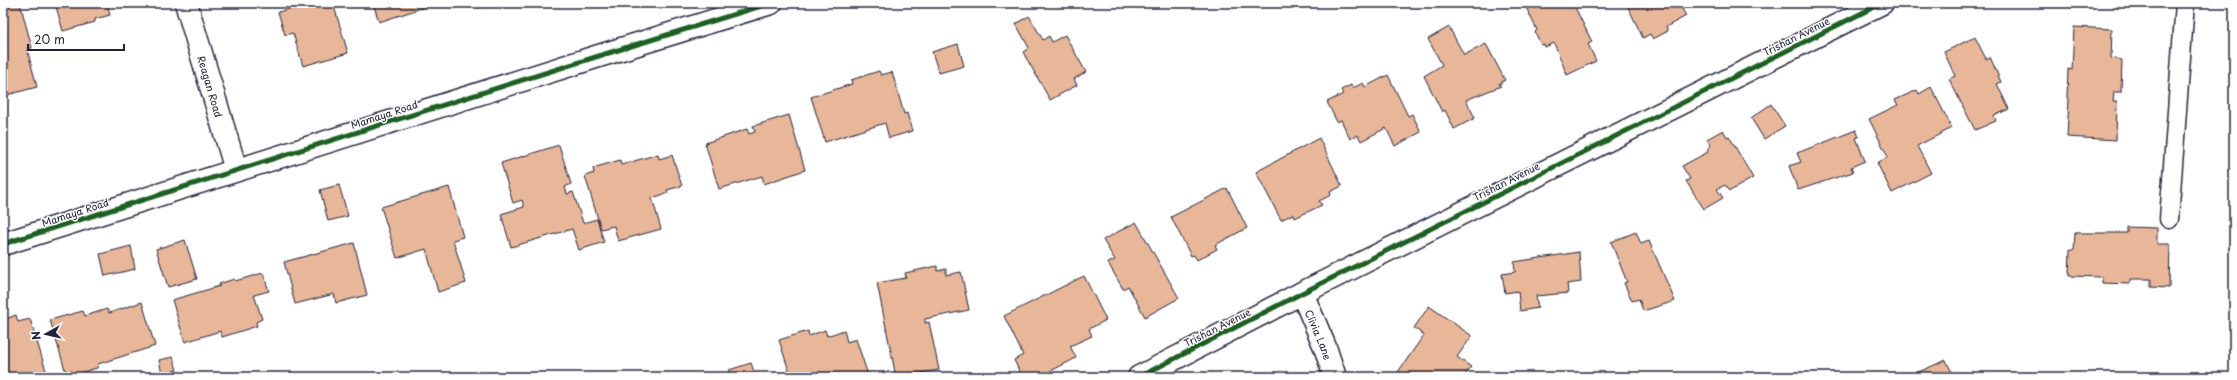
<svg xmlns="http://www.w3.org/2000/svg" width="2237" height="380" font-family="'Playpen Sans',sans-serif">
<style>
.building{fill:#e8b799;stroke:#22223b}
.lines{fill:none;stroke-linecap:round;stroke-linejoin:round}
.lane-casing{stroke:#22223b;stroke-width:21}
.street-casing{stroke:#22223b;stroke-width:25}
.lane{stroke:#fff;stroke-width:18}
.street{stroke:#fff;stroke-width:22}
.cycleway-casing{stroke:#fff;stroke-width:8}
.cycleway{stroke:#1b5e20;stroke-width:5}
.labels{text-anchor:middle;dominant-baseline:central;stroke-width:3;stroke-linejoin:round;paint-order:stroke}
.street-label{font-size:10px;fill:#22223b;stroke:#fff}
</style>
<rect width="100%" height="100%" fill="#fff"/>
<filter id="ink" filterUnits="userSpaceOnUse"><feTurbulence type="fractalNoise" baseFrequency=".025" numOctaves="2"/><feDisplacementMap in="SourceGraphic" scale="8" xChannelSelector="R" yChannelSelector="G"/><feConvolveMatrix kernelMatrix="1 2 1 2 8 2 1 2 1" color-interpolation-filters="sRGB"/></filter>
<g filter="url(#ink)">
<path class="building" d="M3,3H20L32,48L27,49L37,87L3,96Z
M55,3H107L110,15L95,19V22L63,31Z
M299,3H333L348,53L303,66L293,33L285,35L278,12L300,6Z
M373,3H437L379,22Z
M476,3H496L478,8Z
M1524,3H1573L1592,42L1588,44L1596,61L1567,75L1554,43L1545,47L1544,44L1541,45L1535,32L1537,30Z
M1626,3H1679L1686,16L1666,27L1668,31L1653,39L1650,34L1643,38Z
M1029,16L1043,40L1049,36L1052,42L1065,35L1086,72L1074,79L1077,85L1050,100L1023,52L1029,48L1016,24Z
M1449,27L1464,55L1486,44L1505,80L1499,84L1501,86L1466,100L1475,118L1454,129L1445,110L1442,112L1424,76L1442,65L1428,39Z
M2074,27L2112,29L2111,58L2122,60L2121,92H2114L2113,102H2117L2116,140L2067,137L2069,98H2067L2068,69L2072,70Z
M1975,37L1986,59L1990,57L2001,82L1997,84L2009,109L1994,116L1996,121L1975,130L1949,79L1955,76L1944,52Z
M958,44L964,66L939,73L932,52Z
M879,71L881,75L892,72L904,114L907,113L912,131L889,138L885,123L825,142L811,97L852,84L851,80Z
M1388,75L1408,116L1412,114L1421,132L1395,146L1386,128L1361,141L1358,135L1350,139L1341,120L1337,122L1327,102L1343,94L1341,90L1351,85L1353,88L1363,83L1365,87Z
M1931,87L1952,128L1917,146L1931,173L1892,193L1877,163L1888,157L1869,119L1898,105L1895,100L1917,90L1919,94Z
M1771,104L1785,126L1764,139L1751,118Z
M789,115L805,170L764,184L762,176L719,189L705,143L747,129L749,134L755,132L753,126Z
M1723,130L1727,137L1729,136L1753,178L1730,191L1725,185L1717,189L1723,198L1704,209L1686,181L1690,179L1682,166L1708,152L1707,149L1711,146L1707,139Z
M1856,130L1859,137L1856,138L1865,161L1851,167L1853,172L1798,190L1789,166L1801,162L1797,153Z
M1319,138L1342,186L1330,192L1331,195L1319,201L1322,205L1295,218L1293,214L1281,220L1256,172Z
M559,145L571,184L565,187L567,194L573,192L583,223L597,219L604,242L579,250L572,229L511,247L501,214L524,207L522,200L513,203L501,163Z
M658,154L659,159L672,155L682,186L667,190L668,193L652,198L661,229L618,241L614,226L601,229L585,176L594,173L593,168L620,160L621,165Z
M339,185L348,216L328,221L320,190Z
M449,187L463,237L453,240L466,283L438,292L426,249L397,258L381,207Z
M1227,188L1247,228L1215,245L1217,249L1197,260L1194,255L1191,256L1171,217Z
M1136,222L1179,298L1145,317L1128,286L1123,289L1108,263L1115,260L1103,240Z
M2127,227L2157,228V244H2170L2169,288L2151,287V279H2130V284L2102,283V277L2069,276L2070,250H2074L2075,233H2127Z
M1636,232L1641,244L1649,241L1675,301L1643,311L1639,299L1632,301L1624,283L1627,282L1611,242Z
M185,240L197,279L168,287L156,249Z
M354,243L367,295L336,303L334,294L295,304L284,262Z
M131,246L135,269L105,276L100,254Z
M1579,252L1581,282L1567,284L1568,293L1536,296L1538,308L1520,311L1518,291L1505,293L1502,274L1515,272L1514,262Z
M937,266V271L946,269V275L961,272L969,310L925,319V323L929,322L939,370L896,377L877,283L906,278L905,273Z
M263,273L269,291L254,295L262,319L256,322L257,326L222,337L220,331L185,342L172,300L220,286L219,284L234,279L235,281Z
M1084,276L1106,320L1089,329L1092,336L1070,346L1076,358L1039,377H1022L1014,360L1023,355L1004,316Z
M142,302L155,346L98,364L97,368L72,375L71,371L66,373L50,320L83,311L85,316L107,309L109,313Z
M1429,306L1472,336L1457,357L1471,367L1464,377H1406L1398,372L1424,335L1414,328Z
M16,315L18,322L30,319L48,377H3V320Z
M825,330L827,336L844,330L847,342L856,339L868,375L863,377H791L779,340L808,331L809,336Z
M173,357L177,370L162,374L159,360Z
M1946,360L1954,377H1907Z
M751,363L756,377H731L729,370Z"/>
<g class="lines">
<g class="lane-casing">
<path id="lane" d="M2169,219L2185,3"/>
</g>
<g class="street-casing">
<g id="street">
<path id="s1" d="M186,3L236,170"/>
<path d="M3,244L602,55L771,3"/>
<path id="s2" d="M1302,293L1325,347L1335,377"/>
<path d="M1139,377L1302,293L1882,3"/>
</g>
</g>
<use href="#lane" class="lane"/>
<use href="#street" class="street"/>
<g class="cycleway-casing">
<path id="cycleway" d="M3,244L602,55L771,3
M1139,377L1302,293L1882,3"/>
</g>
<use href="#cycleway" class="cycleway"/>
</g>
</g>
<g class="labels">
<g class="street-label">
<text transform="translate(1796 36) rotate(-27)">Trishan Avenue</text>
<text stroke="none"><textPath href="#s1" startOffset="87">Reagan Road</textPath></text>
<text transform="translate(384 114) rotate(-18)">Mamaya Road</text>
<text transform="translate(1506 181) rotate(-27)">Trishan Avenue</text>
<text transform="translate(75 212) rotate(-18)">Mamaya Road</text>
<text transform="translate(1217 327) rotate(-27)">Trishan Avenue</text>
<text stroke="none"><textPath href="#s2" startOffset="45">Clivia Lane</textPath></text>
</g>
</g>
<rect width="2237" height="380" fill="none" stroke="#fff" stroke-width="16"/>
<rect x="8" y="8" width="2221" height="364" fill="none" stroke="#22223b" stroke-width="1.5" filter="url(#ink)"/>
<g transform="translate(46 334) rotate(262)" stroke="#ffffff" stroke-width="3" paint-order="stroke">
<path d="M0-3L7 15L0 10L-7 15Z" fill="#22223b"/>
<text y="-6" font-size="11" font-weight="bold" text-anchor="middle" fill="#22223b">N</text>
</g>
<path d="M28 44v6h96v-6" fill="none" stroke="#22223b" stroke-width="2"/>
<text x="34" y="44" font-size="12" fill="#22223b" stroke="#ffffff" stroke-width="3" paint-order="stroke">20 m</text>
</svg>
